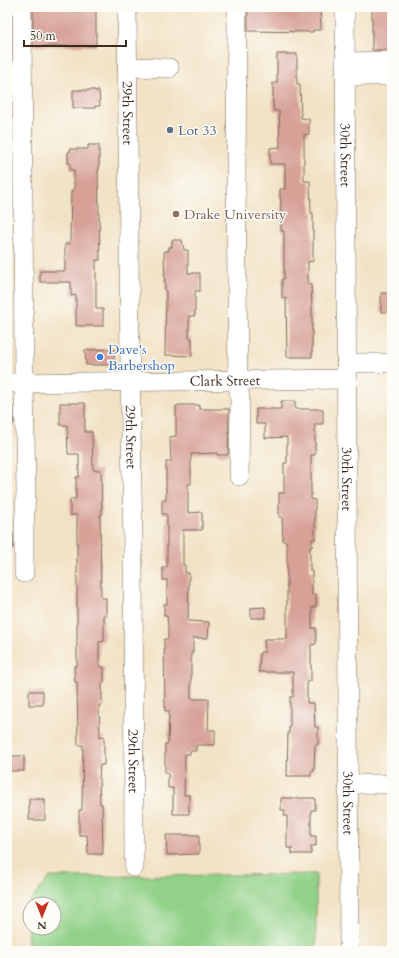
<svg xmlns="http://www.w3.org/2000/svg" width="399" height="958" font-family="Cardo,serif">
<style>
.green{fill:#91d188;stroke:#667e53;fill-rule:evenodd}
.building{fill:#d7a198}
.lines{fill:none;stroke-linecap:round;stroke-linejoin:round}
.minor-casing{stroke:#7b6a58;stroke-width:20}
.minor{stroke:#fff;stroke-width:19}
.service-dot{fill:#5c6f8a;stroke:#fdfcf7;stroke-width:1.5}
.education-dot{fill:#8d6e63;stroke:#fdfcf7;stroke-width:1.5}
.shop-dot{fill:#3f7fe0;stroke:#fdfcf7;stroke-width:1.5}
.labels{text-anchor:middle;dominant-baseline:central;stroke-width:3;stroke-linejoin:round;paint-order:stroke}
.street-label{font-size:14px;fill:#3b2a1e;stroke:#fdfcf7}
.service-label{font-size:14px;fill:#4e5e75;stroke:#fdfcf7;text-anchor:start}
.education-label{font-size:14px;fill:#785e54;stroke:#fdfcf7;text-anchor:start}
.shop-label{font-size:14px;fill:#366cbe;stroke:#fdfcf7;text-anchor:start}
</style>
<rect width="100%" height="100%" fill="#fdfcf7"/>
<filter id="ink" filterUnits="userSpaceOnUse"><feTurbulence type="fractalNoise" baseFrequency=".025" numOctaves="2"/><feDisplacementMap in="SourceGraphic" scale="8" xChannelSelector="R" yChannelSelector="G"/><feConvolveMatrix kernelMatrix="1 2 1 2 8 2 1 2 1" color-interpolation-filters="sRGB"/></filter>
<filter id="wash" filterUnits="userSpaceOnUse"><feTurbulence type="fractalNoise" baseFrequency=".012" numOctaves="4" result="noise"/><feDisplacementMap in="SourceGraphic" scale="16" xChannelSelector="R" yChannelSelector="G"/><feGaussianBlur stdDeviation="0.9" result="paint"/><feColorMatrix in="noise" values="0 0 0 0 0 0 0 0 0 0 0 0 0 0 0 0 0 1.4 0 .05"/><feComposite in="paint" operator="in"/></filter>
<g filter="url(#wash)">
<rect width="100%" height="100%" fill="#f2e2c5"/>
<path class="green" d="M316,874V951H28L27,905L50,877ZM30,904H54V928H30Z"/>
<g id="blocks">
<path class="building" d="M7,7H11V98H7Z
M33,7H96V46H33Z
M248,7H320L321,30H313V32L248,31Z
M372,7H392V50H372Z
M277,54H297V84H300L301,118L309,119V134L304,135V181H310L311,213H313V261L308,262V284H311L312,308V357H287L286,298H282V279H284V231H281V199H280V189H285V164H270V148L280,147L279,111H274L273,104V83H277Z
M73,90H95V91H99L100,106H95V108H73Z
M88,145H99V170H98L100,260H96V309H103V326H76V295L71,296V282H40V271H65V244H70V241L71,191L74,190V170H70V163H68V152H70V149H88Z
M172,240H182L184,250H188V273H200V291H195V316H189V338H192V356L165,355L166,291H165L164,251H169V247H172Z
M381,293H392V312H381Z
M114,349V365H86L85,350Z
M281,401H295V409H323V424H315V455H311V499L315,500V539H312V547H310V571H312V595L316,594V607H312V628H316V644L311,645V681H307V703H314L315,727H318V745H315L314,771H311V776H287L288,732H289V727H290V697H293V672H259L260,652H265L264,639H287V548L286,541H283L282,517H279V493H284V463H287V437L265,438V424H256V409H281Z
M60,403H85V432H92L93,470H101L102,515H100L101,598H106V615H104V641L99,642V663L100,667H104V683H102V705H99L100,737L104,736V765H100L99,779L100,804H102L103,854H88L87,835H79V810H82L83,745H78L77,682H75L74,666H77V515H70V499H76V477H79V454H68L67,425H60Z
M180,405H199V409H229L228,455H217V453L191,454V484H188V513L202,512V530H183V565H185V573H189L188,621L209,622L208,638H193V653H191V699H209L208,730H215V745H196V751H190V754H185L184,795H189V814H173V788H168V773H165V744H168L169,711H165L164,639H168V627L167,616H164V604H167V580H163V567H167V516L166,514H162V500H166V462H171L170,437L176,436V406Z
M7,406L13,407L14,423H7Z
M7,533H13V548H7Z
M265,607V618H251V608Z
M29,691H43V705H29Z
M7,756H24V771H7Z
M281,798H315V810H311V836H316V846H311V854H292V848H287V816H284L285,810H281Z
M29,799H45V820H29Z
M166,835H199V854L167,855Z"/>
</g>
</g>
<g filter="url(#ink)">
<use href="#blocks" fill-opacity="0" stroke="#7b6a58" stroke-width="1"/>
<g class="lines">
<g class="minor-casing">
<g id="minor">
<path d="M22,7L24,383L26,491L24,529V573"/>
<path id="s1" d="M127,7L130,368L133,547L134,867"/>
<path d="M237,7L236,182L238,381L240,401L239,476"/>
<path id="s2" d="M345,7L349,951"/>
<path d="M345,62L392,61"/>
<path d="M127,67L169,68"/>
<path d="M345,76H392"/>
<path d="M346,363H392"/>
<path id="s3" d="M7,383L346,379"/>
<path d="M348,784H392"/>
</g>
</g>
<use href="#minor" class="minor"/>
</g>
</g>
<circle class="service-dot" cx="170" cy="130" r="4"/>
<circle class="education-dot" cx="176" cy="214" r="4"/>
<circle class="shop-dot" cx="100" cy="357" r="4"/>
<g class="labels">
<g class="street-label">
<text stroke="none"><textPath href="#s1" startOffset="106">29th Street</textPath></text>
<text stroke="none"><textPath href="#s2" startOffset="148">30th Street</textPath></text>
<text stroke="none"><textPath href="#s3" startOffset="218">Clark Street</textPath></text>
<text stroke="none"><textPath href="#s1" startOffset="430">29th Street</textPath></text>
<text stroke="none"><textPath href="#s2" startOffset="472">30th Street</textPath></text>
<text stroke="none"><textPath href="#s1" startOffset="754">29th Street</textPath></text>
<text stroke="none"><textPath href="#s2" startOffset="796">30th Street</textPath></text>
</g>
<g class="service-label">
<text x="178" y="130">Lot 33</text>
</g>
<g class="education-label">
<text x="184" y="214">Drake University</text>
</g>
<g class="shop-label">
<text x="108" y="349">Dave's<tspan x="108" dy="16">Barbershop</tspan></text>
</g>
</g>
<rect width="399" height="958" fill="none" stroke="#fdfcf7" stroke-width="24"/>
<g transform="translate(42 916) rotate(180)"><circle r="19" fill="#fdfcf7" stroke="#afa8a0"/>
<path d="M0-3L7 15L0 10L-7 15Z" fill="#c8321e"/>
<text y="-6" font-size="11" font-weight="bold" text-anchor="middle" fill="#3b2a1e">N</text>
</g>
<path d="M24 40v6h102v-6" fill="none" stroke="#3b2a1e" stroke-width="2"/>
<text x="30" y="40" font-size="12" fill="#3b2a1e" stroke="#fdfcf7" stroke-width="3" paint-order="stroke">50 m</text>
</svg>
